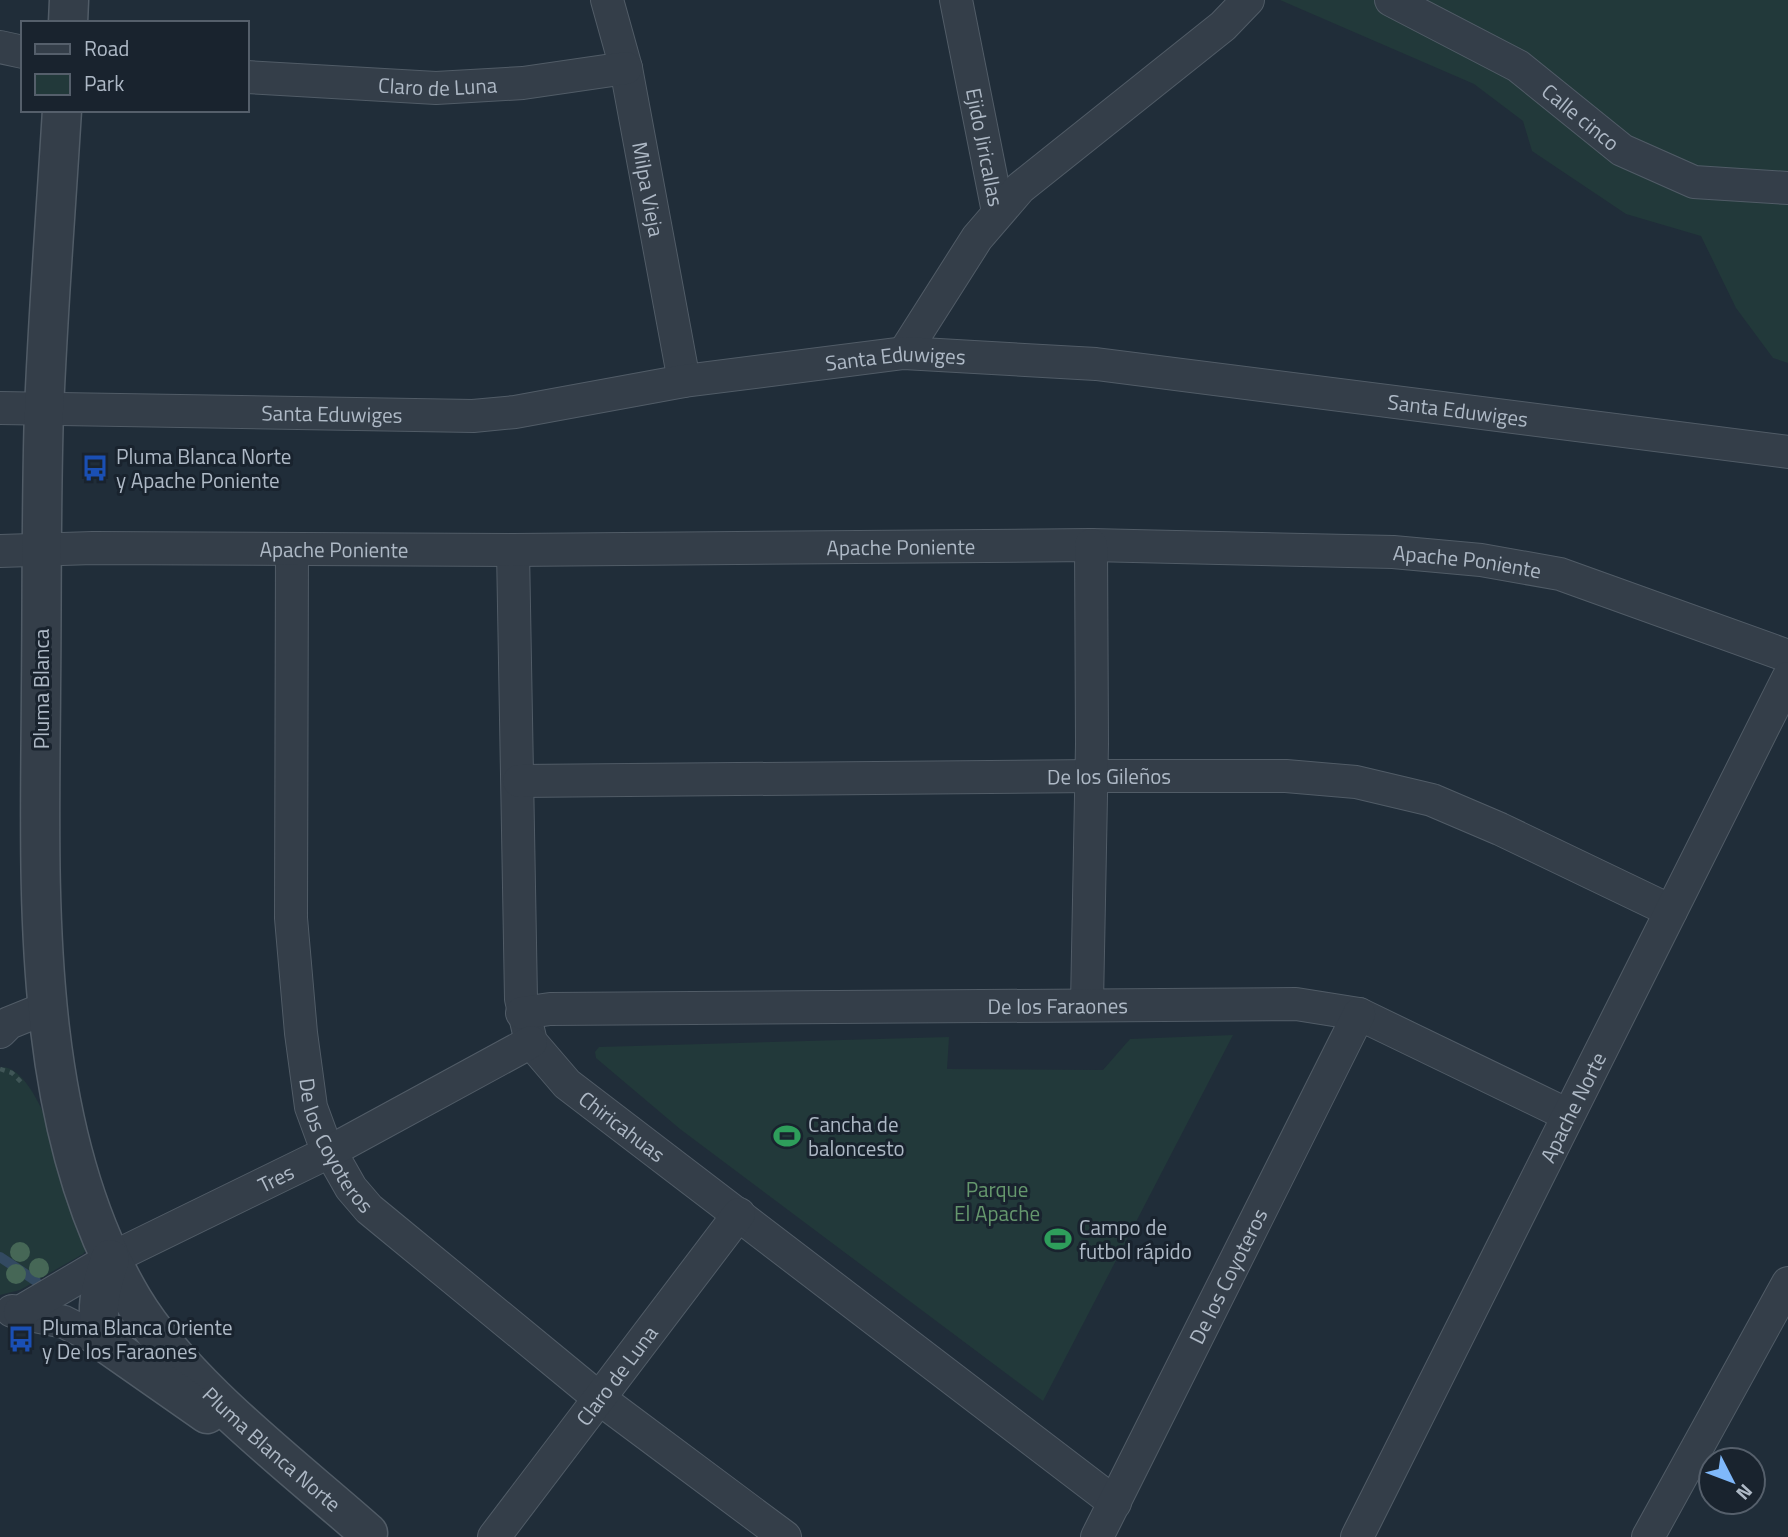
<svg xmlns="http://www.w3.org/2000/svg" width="1788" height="1537" font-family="'Titillium Web',sans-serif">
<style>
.green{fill:#22393a}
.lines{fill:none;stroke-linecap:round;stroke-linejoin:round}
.stream{stroke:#334a61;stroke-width:10}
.minor-casing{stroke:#515c67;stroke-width:34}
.tertiary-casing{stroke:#515c67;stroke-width:41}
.path{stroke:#405657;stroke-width:4.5;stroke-dasharray:5 5;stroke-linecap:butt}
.minor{stroke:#343e49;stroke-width:32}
.tertiary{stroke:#343e49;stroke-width:38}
.tree{fill:#466756}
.labels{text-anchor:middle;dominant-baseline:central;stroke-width:6;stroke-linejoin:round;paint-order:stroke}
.street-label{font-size:21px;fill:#aeb9c6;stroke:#19232e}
.poi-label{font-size:21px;fill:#aeb9c6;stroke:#19232e;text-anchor:start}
.park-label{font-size:21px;fill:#65976d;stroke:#19232e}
</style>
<rect width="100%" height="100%" fill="#202d39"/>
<path class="green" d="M1280,0H1788V363L1773,358L1736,308L1701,236L1626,214L1532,151L1523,121L1474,84Z
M1233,1035L1043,1401L680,1129L596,1058L595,1052L599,1047L949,1037L947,1069L1103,1070L1130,1039Z
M4,1067C45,1073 76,1211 88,1248L83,1254L20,1290L0,1295V1071Z"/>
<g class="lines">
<path class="stream" d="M0,1257L36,1281"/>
<g class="minor-casing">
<g id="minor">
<path id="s1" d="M607,0L626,68L684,381"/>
<path id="s2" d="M956,0L998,212"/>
<path id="s3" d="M1391,0L1518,66L1622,150L1694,182L1788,188"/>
<path d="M0,47L23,52"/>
<path id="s4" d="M247,77L436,88L523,83L626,68"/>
<path d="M904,353L977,238L1020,188L1223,26L1248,0"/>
<path id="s5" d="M0,408L473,416L515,412L684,381L904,353L1096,364L1788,452"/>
<path id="s6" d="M292,549L291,918L301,1033L311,1107L322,1137L351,1188L369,1209L600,1399L785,1537"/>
<path id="s7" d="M513,550L521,999L531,1042L567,1084L1115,1503"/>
<path id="s8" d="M0,551L93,548L513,550L1091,545L1393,552L1481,560L1560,574L1788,656"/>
<path id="s9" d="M519,781L1092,776H1286L1356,782L1432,800L1500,829L1671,911"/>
<path d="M1087,1004L1092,744L1091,545"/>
<path id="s10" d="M522,1013L550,1009L1296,1004L1359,1014L1568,1115"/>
<path d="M0,1032L9,1023L46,1008"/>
<path d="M12,1311L64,1322L104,1342"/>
<path id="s11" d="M20,1312L110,1259L329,1152L531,1042"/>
<path id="s12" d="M494,1537L739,1214"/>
<path id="s13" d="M1097,1537L1359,1014"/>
<path id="s14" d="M1357,1537L1788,678"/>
<path d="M1648,1537L1788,1283"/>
</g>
</g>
<g class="tertiary-casing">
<g id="tertiary">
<path d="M68,23L69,0"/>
<path id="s15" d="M62,110C56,210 48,311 44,411C41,504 42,597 41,689C40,887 28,1124 133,1300C184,1385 294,1467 368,1533"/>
<path d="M110,1259C100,1290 94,1311 104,1342L207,1414"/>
</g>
</g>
<path class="path" d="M0,1069L12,1073L22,1083"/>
<use href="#minor" class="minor"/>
<use href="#tertiary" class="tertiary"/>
</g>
<g class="tree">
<circle cx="20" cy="1252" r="10"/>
<circle cx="39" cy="1268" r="10"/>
<circle cx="16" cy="1274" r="10"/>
</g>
<defs>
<g id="bus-bare" transform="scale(2.1)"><path d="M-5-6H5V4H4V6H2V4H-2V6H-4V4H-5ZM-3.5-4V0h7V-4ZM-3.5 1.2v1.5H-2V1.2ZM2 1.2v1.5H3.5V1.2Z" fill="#1a4fb4" stroke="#19232e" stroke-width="2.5" paint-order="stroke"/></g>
<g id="stadium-bare" transform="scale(2.1)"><path d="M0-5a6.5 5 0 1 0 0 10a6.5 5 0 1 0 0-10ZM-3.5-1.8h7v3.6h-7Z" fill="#2e9e5b" stroke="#19232e" stroke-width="2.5" paint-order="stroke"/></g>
</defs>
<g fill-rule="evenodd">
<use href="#bus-bare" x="95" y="468"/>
<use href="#stadium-bare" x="787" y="1136"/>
<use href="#stadium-bare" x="1058" y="1239"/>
<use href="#bus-bare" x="21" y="1339"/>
</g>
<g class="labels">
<g class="street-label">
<text stroke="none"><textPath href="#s4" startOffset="191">Claro de Luna</textPath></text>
<text stroke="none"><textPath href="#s3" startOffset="224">Calle cinco</textPath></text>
<text stroke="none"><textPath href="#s2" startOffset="150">Ejido Jiricallas</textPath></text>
<text stroke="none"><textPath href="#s1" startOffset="194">Milpa Vieja</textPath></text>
<text stroke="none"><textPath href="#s5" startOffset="900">Santa Eduwiges</textPath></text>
<text stroke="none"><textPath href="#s5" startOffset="1466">Santa Eduwiges</textPath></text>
<text stroke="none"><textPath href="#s5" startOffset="332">Santa Eduwiges</textPath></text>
<text stroke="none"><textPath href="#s8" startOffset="901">Apache Poniente</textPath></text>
<text stroke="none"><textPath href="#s8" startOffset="334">Apache Poniente</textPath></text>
<text stroke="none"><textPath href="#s8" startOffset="1468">Apache Poniente</textPath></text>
<text transform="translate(41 689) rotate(-90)">Pluma Blanca</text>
<text stroke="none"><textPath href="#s9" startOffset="590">De los Gileños</textPath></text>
<text stroke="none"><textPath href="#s10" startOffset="536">De los Faraones</textPath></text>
<text stroke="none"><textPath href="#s14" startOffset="481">Apache Norte</textPath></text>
<text stroke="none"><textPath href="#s7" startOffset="618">Chiricahuas</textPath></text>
<text stroke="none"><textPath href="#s6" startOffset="604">De los Coyoteros</textPath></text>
<text stroke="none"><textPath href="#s11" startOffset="289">Tres</textPath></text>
<text stroke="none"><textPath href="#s13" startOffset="292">De los Coyoteros</textPath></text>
<text stroke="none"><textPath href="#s12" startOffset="203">Claro de Luna</textPath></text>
<text stroke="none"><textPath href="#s15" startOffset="1410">Pluma Blanca Norte</textPath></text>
</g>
<g class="poi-label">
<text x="116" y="456">Pluma Blanca Norte<tspan x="116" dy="24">y Apache Poniente</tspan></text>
<text x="808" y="1124">Cancha de<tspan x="808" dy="24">baloncesto</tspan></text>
<text x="1079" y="1227">Campo de<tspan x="1079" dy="24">futbol rápido</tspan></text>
<text x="42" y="1327">Pluma Blanca Oriente<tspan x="42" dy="24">y De los Faraones</tspan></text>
</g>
<g class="park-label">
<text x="997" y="1189">Parque<tspan x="997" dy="24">El Apache</tspan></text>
</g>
</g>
<rect x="21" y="21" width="228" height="91" fill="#19232e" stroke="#555f6b" stroke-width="2"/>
<rect x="35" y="44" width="35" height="10" fill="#343e49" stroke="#555f6b" stroke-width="2"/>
<text x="84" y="56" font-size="21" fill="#aeb9c6">Road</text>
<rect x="35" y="74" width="35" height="21" fill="#22393a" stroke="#555f6b" stroke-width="2"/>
<text x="84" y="91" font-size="21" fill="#aeb9c6">Park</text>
<g transform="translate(1732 1481) rotate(132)"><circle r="33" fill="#19232e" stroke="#555f6b" stroke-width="2"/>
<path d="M0-5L12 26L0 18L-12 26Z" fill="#7fb8fa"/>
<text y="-10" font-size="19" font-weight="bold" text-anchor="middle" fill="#aeb9c6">N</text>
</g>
</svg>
